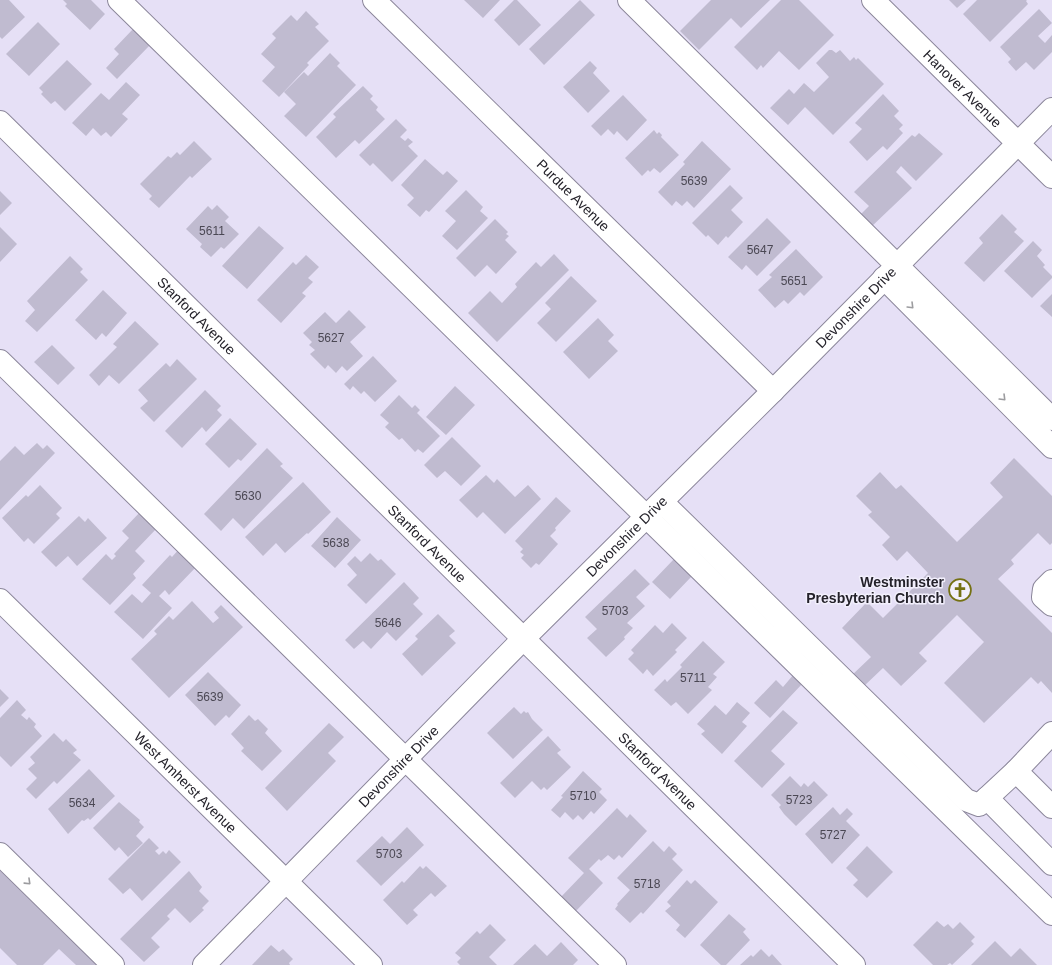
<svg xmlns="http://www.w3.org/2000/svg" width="1052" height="965" font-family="Arial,sans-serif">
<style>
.building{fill:#c0bbd0}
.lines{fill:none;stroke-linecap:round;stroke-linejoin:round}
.minor-casing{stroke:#8b869a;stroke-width:24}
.minor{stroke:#fff;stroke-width:22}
.oneway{stroke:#9c9c9f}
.labels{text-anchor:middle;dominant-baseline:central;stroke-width:3;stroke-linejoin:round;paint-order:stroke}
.number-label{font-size:12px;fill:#4b4854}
.street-label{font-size:14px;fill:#24222a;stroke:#f2effc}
.poi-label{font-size:14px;font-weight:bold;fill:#24222a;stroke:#f2effc;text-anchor:end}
</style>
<rect width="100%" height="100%" fill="#e6e0f6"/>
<path class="building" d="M0,0H9L25,17L2,39L0,37Z
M63,0H91L105,14L90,30L65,6L67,4Z
M464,0H500L483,18Z
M514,0H517L541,25L519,46L494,20Z
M580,0L595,15L544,65L529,49Z
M711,0H770L741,28L731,18L699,50L680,31Z
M781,0H799L834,35L799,70L779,51L763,68L761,65L757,70L734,47Z
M949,0H966L957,8Z
M977,0H1027L1026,1L1028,4L990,42L963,14Z
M1039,9L1052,23L1038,36L1045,43L1052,35V52L1034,70L1026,62L1016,71L1008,62L1011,59L1000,47Z
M306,11L319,24L315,27L329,41L307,63L309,65L279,97L262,81L275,67L261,54L276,38L272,34L291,15L297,21Z
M38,22L60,44L29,76L6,54Z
M133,29L150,45L117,79L106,68L119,54L114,49Z
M829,50H832L836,53L840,50L850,61L854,57L856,60L858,58L884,84L833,135L805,107L788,125L770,108L789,89L794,94L804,83L814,92L829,77L816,63Z
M330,53L340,63L337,66L356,85L306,137L284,116L296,104L284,92L304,72L308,76Z
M67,60L92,84L65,111L55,101L51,104L41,94L43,92L39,88Z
M590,61L597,68L593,73L610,91L588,113L563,87Z
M126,82L140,95L122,114L128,119L111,137L106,132L101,136L93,128L86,136L72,123L101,93L109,100Z
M363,86L373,96L370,99L378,107L376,110L385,119L359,144L355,140L336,158L316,137L336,117L333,114Z
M883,94L899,111L894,116L903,125L899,129L903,133L887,150L883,146L867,161L849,142L862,129L855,123Z
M623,95L647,120L627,141L617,131L614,135L608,129L601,136L591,126Z
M396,119L407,130L400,137L405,141L408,138L413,142L408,146L418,156L392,182L373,163L370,166L359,155Z
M654,130L657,134L659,132L662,135L661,137L679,155L660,173L654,168L650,172L648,170L642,176L625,158Z
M919,133L943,154L916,181L901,166L896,172L912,188L870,228L859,216L869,206L854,192L912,135L915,137Z
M194,141L212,159L192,178L190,176L159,208L149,199L152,196L140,184L168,156L171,158L177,152L180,155Z
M702,141L731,169L694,208L687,201L682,206L676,201L672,206L658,192L685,164L683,162Z
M425,159L443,175L447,171L458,181L429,212L426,210L420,217L407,205L414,198L401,185Z
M730,185L743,198L731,210L743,222L728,238L726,236L718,245L708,235L706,237L692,223Z
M466,190L483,207L480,211L488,218L457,250L442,236L456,221L445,211Z
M0,191L12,203L0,215Z
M217,205L229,217L225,221L239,234L224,249L221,247L211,257L200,247L202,244L186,229L208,206L212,210Z
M1002,214L1017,229L1014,232L1024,241L984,282L964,263L983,243L979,238Z
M767,218L791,242L757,276L746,265L742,270L728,257Z
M495,219L508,232L506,234L509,236L505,240L517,252L496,274L487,265L475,277L456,258Z
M259,226L284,248L247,289L222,266Z
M0,227L17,244L0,262Z
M1033,241L1042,250L1037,256L1045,265L1043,267L1052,276V278L1032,298L1004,271Z
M796,249L823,277L804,296L800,292L788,304L784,300L775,308L758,290L772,277L769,275Z
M554,254L569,270L497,342L468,313L490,291L502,303L517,287L515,284L536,262L541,267Z
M306,255L319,267L308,278L313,282L302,293L306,296L281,323L257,300L293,262L296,265Z
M70,256L83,269L80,272L88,280L37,332L25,321L35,310L27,301Z
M571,276L597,301L556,342L537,323L551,309L545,303Z
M103,290L127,313L106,337L102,333L96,340L75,320Z
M1052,294V317L1040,306Z
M349,310L366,327L350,342L363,356L347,371L342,366L336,373L328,365L325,369L310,354L315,350L309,345L312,342L303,333L325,312L336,323Z
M598,318L614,335L608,341L618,351L589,379L563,352Z
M135,321L159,344L119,384L109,375L99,386L89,375L117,347L113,344Z
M52,345L75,368L58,385L34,362Z
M373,356L397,381L375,402L364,391L361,394L353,386L350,390L344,384Z
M177,359L197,379L154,422L140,408L148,401L138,390L166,363L170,367Z
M455,386L475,405L446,435L426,417Z
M205,390L221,406L217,410L222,415L206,432L202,427L182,448L165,431Z
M399,395L412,408L415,405L420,410L417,413L440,436L423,453L418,449L415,452L402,438L399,440L385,427L389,423L380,415Z
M230,418L257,444L241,461L238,459L229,468L205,444Z
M452,437L481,466L461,486L445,471L437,478L424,465Z
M37,443L43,449L47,445L55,453L0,510V461L15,446L24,455Z
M267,448L283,464L280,466L293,478L244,529L233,518L221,531L204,514Z
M1014,458L1052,496V543L1050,545L1038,533L1011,560L1014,564L998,579L1052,633V693L1041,681L1038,684L1031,677L984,723L944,683L984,642L957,615L919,653L927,661L901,686L883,668L863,687L851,676L871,657L842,628L867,602L883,618L928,573L907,551L897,561L882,545L890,537L868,515L872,512L856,496L880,472L896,489L901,485L957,542L1003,497L990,483Z
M486,475L494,483L497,479L515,497L528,485L541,499L505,534L483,512L477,518L459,500Z
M303,482L331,512L308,534L307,533L285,553L276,543L263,556L245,537Z
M40,485L62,508L56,514L60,518L34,544L28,538L24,542L2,518L26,495L28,497Z
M556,497L571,511L555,528L556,530L550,536L558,544L539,565L536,563L531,568L521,558L524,555L520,552L523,549L515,541Z
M141,511L158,527L135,551L145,561L133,574L136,578L110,605L82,579L106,554L112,560L116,556L114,554L129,538L122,531Z
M79,516L85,522L88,518L107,538L77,566L68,556L56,567L41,552Z
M337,517L361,540L335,568L311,546Z
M180,548L198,565L169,595L165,590L159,596L172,608L143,639L114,612L132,594L142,603L151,593L142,585L170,555L172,557Z
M370,553L378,561L381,559L396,574L366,604L347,585L357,575L347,564L355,556L361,562Z
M674,559L692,576L670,599L652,582Z
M635,569L650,584L636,597L645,606L627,623L633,628L624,637L625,639L606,657L587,638L597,629L585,617Z
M404,582L419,598L413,604L423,614L396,641L387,632L371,649L363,641L354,649L345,640Z
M192,601L213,623L219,618L214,612L221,605L243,627L169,698L131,659L157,634L154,631L169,616L173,620Z
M438,614L455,631L449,636L456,643L422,676L402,654L418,639L415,636Z
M672,623L687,638L675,650L677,652L653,676L647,669L643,674L628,659L634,653L631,650L655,625L663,633Z
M703,641L725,662L713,674L717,677L708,687L712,690L688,714L676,702L671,706L654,690L665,679L667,682L682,667L680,665Z
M208,672L241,705L229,718L226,715L215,726L185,695Z
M794,674L803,683L770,718L754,703L776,680L783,687Z
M0,689L9,698L0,707Z
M17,700L26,710L21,715L27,720L29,717L36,724L34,727L42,736L11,767L0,756V718Z
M737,702L750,713L742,722L747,726L722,754L701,734L705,731L697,724L715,705L726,715Z
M514,707L521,714L524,711L526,713L528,712L532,719L543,730L513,759L487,733Z
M783,710L798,723L771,751L785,764L762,788L734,761Z
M249,715L255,721L258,719L268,729L265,733L282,751L262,771L241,751L244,748L231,734Z
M329,723L344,737L328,753L336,761L287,811L265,788Z
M54,733L63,742L66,739L77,750L73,753L81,760L57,784L54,781L36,799L26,789L37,778L28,769L35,763L30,757Z
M548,736L561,750L557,753L571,767L547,790L544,787L541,790L532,781L515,798L500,783Z
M89,769L115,796L90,820L88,818L84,821L82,820L68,834L48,809Z
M583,771L602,789L599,792L607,800L594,814L591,811L583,820L578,815L573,820L565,812L560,818L551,810L563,797L561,796Z
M790,776L801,787L804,783L808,787L814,781L828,795L796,826L784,814L779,807L781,805L771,795Z
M119,802L140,820L139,822L144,827L136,836L143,843L128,857L119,847L115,851L93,828Z
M833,807L840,815L847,808L853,814L846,821L860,835L832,864L805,834Z
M617,808L627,818L630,814L647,831L622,858L619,855L614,860L608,855L601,861L599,859L589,869L603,883L575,912L560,898L584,873L568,858Z
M407,827L424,845L381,886L356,861L382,836L390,844Z
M149,838L159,848L155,851L159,855L163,851L166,854L169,850L181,862L142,901L130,888L123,894L108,879Z
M653,841L664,852L669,846L677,854L672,859L683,870L643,914L641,912L630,923L615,909L618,905L617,904L630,890L617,878Z
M867,846L893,872L867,898L853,885L858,880L846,868Z
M420,866L423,869L426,866L447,886L435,897L431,893L413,910L418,915L407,925L383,900L402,881L404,883Z
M0,869L100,965H76L59,949L43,965H17L0,948Z
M189,871L202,887L199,891L209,901L202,908L204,910L190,923L175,908L167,916L170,919L151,938L160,947L144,962L120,939Z
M687,880L691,884L695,880L718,902L685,938L676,930L680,925L665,911L671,906L667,902Z
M729,914L746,929L743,932L750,940L726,965H721L700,945Z
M937,921L944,927L948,924L953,929L960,922L975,937L971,941L974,944L952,965L950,963L947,965H933L913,945Z
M490,924L506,940L489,957L497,965H460L457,962L461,958L455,953L477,931L480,934Z
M995,941L1011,957L1020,948L1037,965H971Z
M561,942L578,960L573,965H513L535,944L547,956Z
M271,945L279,952L283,949L293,959L289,963L290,965H252Z
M761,949L769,957L772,954L782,965H740L751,955L753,957Z"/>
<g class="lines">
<g class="minor-casing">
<g id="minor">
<path d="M119,0L1052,914"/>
<path id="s1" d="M374,0L773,391"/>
<path d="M629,0L1052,419"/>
<path id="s2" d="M873,0L1052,177"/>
<path id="s3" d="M0,122L854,965"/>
<path d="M884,278L1052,447"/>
<path d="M0,361L615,965"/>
<path d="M662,502L966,800L979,805L987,798L1016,771"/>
<path d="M1052,581L1044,589L1043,597L1052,605"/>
<path id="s4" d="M0,600L371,965"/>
<path d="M1052,733L1016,771L1052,807"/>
<path d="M987,798L1052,864"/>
<path d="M0,854L113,965"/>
<path id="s5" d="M204,965L523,639L773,391L1052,109"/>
</g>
</g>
<use href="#minor" class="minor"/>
</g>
<defs><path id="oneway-chevron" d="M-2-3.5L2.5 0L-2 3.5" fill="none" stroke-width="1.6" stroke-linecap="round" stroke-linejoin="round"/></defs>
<g class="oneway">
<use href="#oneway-chevron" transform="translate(911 306) rotate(45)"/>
<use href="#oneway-chevron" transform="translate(1003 398) rotate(45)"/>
<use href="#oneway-chevron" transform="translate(28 882) rotate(44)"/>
</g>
<defs>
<g id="church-ring" transform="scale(1.15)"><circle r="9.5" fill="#f2effc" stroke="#757113" stroke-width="1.5"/><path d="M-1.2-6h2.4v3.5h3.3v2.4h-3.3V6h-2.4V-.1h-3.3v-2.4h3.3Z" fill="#757113"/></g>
</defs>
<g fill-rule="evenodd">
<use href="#church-ring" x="960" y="590"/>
</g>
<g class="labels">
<g class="number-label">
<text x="694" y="181">5639</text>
<text x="212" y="231">5611</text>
<text x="760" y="250">5647</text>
<text x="794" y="281">5651</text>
<text x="331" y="338">5627</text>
<text x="248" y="496">5630</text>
<text x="336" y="543">5638</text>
<text x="615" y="611">5703</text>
<text x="388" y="623">5646</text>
<text x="693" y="678">5711</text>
<text x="210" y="697">5639</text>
<text x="583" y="796">5710</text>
<text x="799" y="800">5723</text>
<text x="82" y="803">5634</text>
<text x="833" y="835">5727</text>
<text x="389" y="854">5703</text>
<text x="647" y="884">5718</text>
</g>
<g class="street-label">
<text stroke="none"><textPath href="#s2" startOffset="126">Hanover Avenue</textPath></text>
<text stroke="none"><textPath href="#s1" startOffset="279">Purdue Avenue</textPath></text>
<text stroke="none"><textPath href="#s5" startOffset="926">Devonshire Drive</textPath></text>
<text stroke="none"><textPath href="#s3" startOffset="276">Stanford Avenue</textPath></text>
<text stroke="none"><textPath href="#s5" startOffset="602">Devonshire Drive</textPath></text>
<text stroke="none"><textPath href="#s3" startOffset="600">Stanford Avenue</textPath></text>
<text stroke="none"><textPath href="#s5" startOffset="278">Devonshire Drive</textPath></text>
<text stroke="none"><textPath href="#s3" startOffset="924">Stanford Avenue</textPath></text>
<text stroke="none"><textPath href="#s4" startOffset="260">West Amherst Avenue</textPath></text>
</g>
<g class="poi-label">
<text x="944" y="582">Westminster<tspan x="944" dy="16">Presbyterian Church</tspan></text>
</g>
</g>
</svg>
